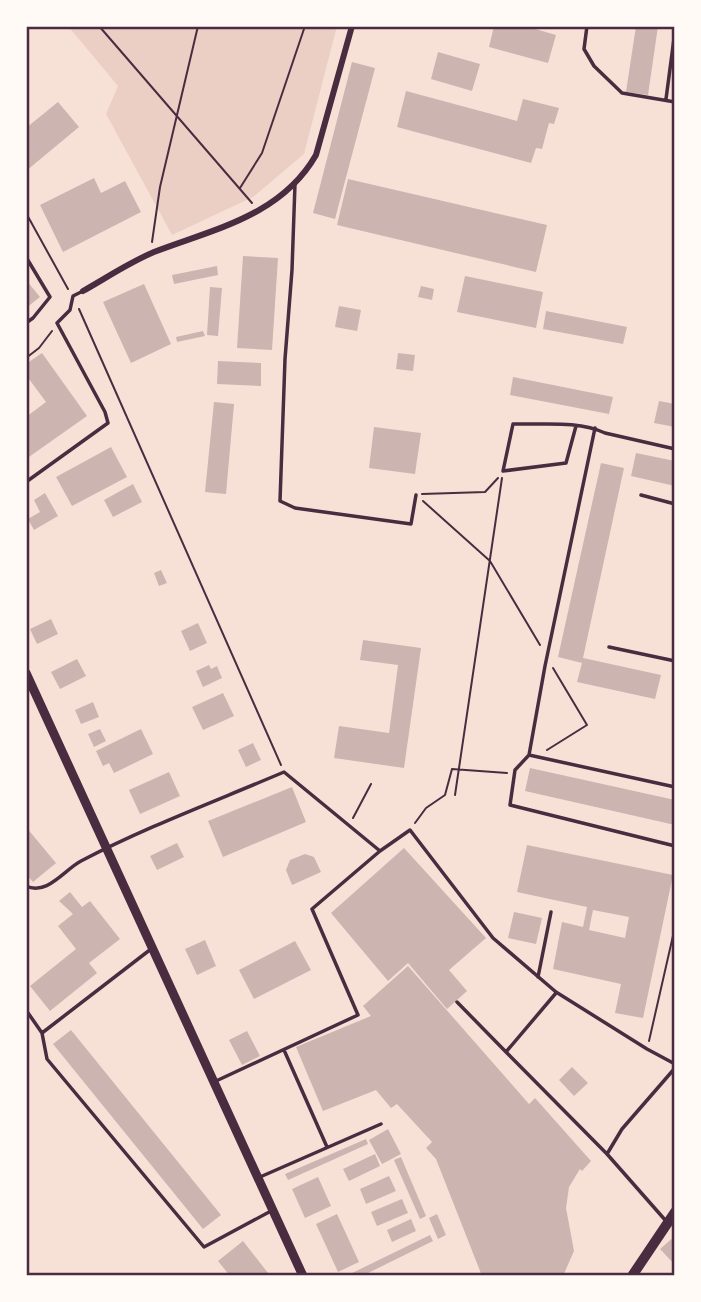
<svg xmlns="http://www.w3.org/2000/svg" width="701" height="1302" font-family="'Alegreya Sans',sans-serif">
<style>
.green{fill:#ebcfc5}
.building{fill:#ccb4b1;fill-rule:evenodd}
.lines{fill:none;stroke-linecap:round;stroke-linejoin:round}
.path{stroke:#4a2c40;stroke-width:2}
.service{stroke:#4a2c40;stroke-width:3.5}
.minor{stroke:#4a2c40;stroke-width:6}
.secondary{stroke:#4a2c40;stroke-width:9}
.primary{stroke:#4a2c40;stroke-width:10}
.neatline{fill:none;stroke:#4a2c40;stroke-width:2.5}
</style>
<rect width="100%" height="100%" fill="#f7e1d7"/>
<path class="green" d="M68,26H337L304,154L253,197L172,235L106,114L118,86Z"/>
<path class="building" d="M494,26H525L556,35L548,63L489,47Z
M636,26H658L648,95L626,92Z
M438,52L480,64L472,91L431,79Z
M352,62L375,68L335,219L313,213Z
M406,91L517,121L523,99L559,108L554,124L549,123L542,149L536,148L531,163L397,127Z
M58,102L79,127L26,171V128Z
M94,178L101,193L125,181L141,212L63,252L40,205Z
M348,179L547,225L536,272L337,225Z
M243,256L278,258L272,350L237,348Z
M217,266L218,275L174,284L172,275Z
M465,276L543,292L536,328L457,312Z
M26,280L40,297L26,308Z
M144,284L171,344L131,363L103,302Z
M421,286L434,289L432,300L418,297Z
M210,287L222,288L218,336L207,335Z
M339,306L361,310L357,331L335,327Z
M546,311L627,327L623,344L543,329Z
M203,331L205,336L177,342L176,337Z
M42,353L87,416L26,459V417L46,402L26,375V364Z
M398,353L415,355L413,371L396,369Z
M218,361L261,363V386L217,384Z
M513,377L613,397L609,414L510,395Z
M659,401L675,404V427L654,423Z
M214,402L234,404L226,494L205,492Z
M374,427L421,433L415,474L369,468Z
M111,447L127,477L72,506L56,477Z
M636,453L675,461V486L631,476Z
M601,463L624,468L583,658L661,675L655,699L577,682L582,663L558,657Z
M133,484L142,502L113,517L104,500Z
M45,493L58,516L34,530L28,519L40,512L34,500Z
M161,570L167,583L159,586L154,573Z
M51,619L58,634L37,644L30,629Z
M198,623L207,643L190,651L181,631Z
M363,640L421,648L404,768L334,758L339,726L389,733L398,665L360,660Z
M77,659L86,676L60,689L51,672Z
M209,665L211,669L217,666L222,678L203,687L196,671Z
M223,693L234,716L203,730L192,707Z
M93,702L99,717L81,724L75,710Z
M100,729L106,741L94,747L88,734Z
M141,729L153,754L114,773L109,763L103,766L96,751Z
M253,743L261,760L246,767L238,750Z
M530,768L675,800V825L525,791Z
M169,772L180,796L140,814L129,790Z
M292,787L306,822L223,857L208,821Z
M26,827L56,863L33,882L26,874Z
M177,843L184,857L157,870L150,856Z
M527,845L673,875L643,1018L615,1013L621,984L553,969L562,922L583,927L587,907L517,892ZM593,910L629,917L625,938L589,930Z
M404,848L486,938L449,970L467,991L447,1009L408,963L388,981L331,913Z
M305,854L314,857L321,872L292,885L286,870L290,860Z
M70,892L82,907L90,901L120,939L89,963L97,973L50,1011L30,986L76,949L58,926L73,914L59,901Z
M514,912L542,918L536,944L508,938Z
M205,940L216,966L197,975L185,949Z
M295,941L311,970L254,999L239,970Z
M408,966L529,1104L535,1098L591,1161L582,1171L580,1169L569,1187L566,1208L574,1251L563,1276H482L436,1159L426,1148L432,1142L397,1104L391,1108L376,1090L323,1111L296,1047L371,1016L363,1006Z
M71,1030L221,1215L203,1229L53,1044Z
M247,1031L260,1056L242,1065L229,1040Z
M572,1067L588,1083L574,1096L559,1080Z
M388,1129L401,1154L382,1164L369,1140Z
M366,1139L368,1144L288,1180L285,1174Z
M375,1154L380,1166L349,1181L343,1169Z
M401,1157L426,1216L420,1219L394,1160Z
M389,1176L396,1191L366,1204L360,1189Z
M318,1177L331,1206L305,1218L292,1189Z
M402,1199L408,1213L377,1226L371,1212Z
M337,1214L359,1262L338,1272L316,1224Z
M437,1214L446,1235L438,1239L429,1218Z
M411,1219L416,1231L392,1242L387,1230Z
M430,1235L433,1241L362,1276H346Z
M675,1236V1265L660,1249Z
M243,1241L268,1273L264,1276H230L218,1261Z"/>
<g class="lines">
<path class="path" d="M99,26L252,203
M240,188L262,153L305,26
M26,213L68,289
M152,242L160,187L198,26
M79,309L281,765
M26,358L39,348L52,331
M422,494L485,492L498,478
M423,501L490,561L540,645
M547,750L587,725L553,668
M455,795L502,478
M353,818L371,784
M415,823L426,808L445,795L452,769L507,773
M649,1041L675,927"/>
<path class="service" d="M587,26L584,49L594,66L622,93L675,102
M666,99L675,31
M295,184L292,270L285,359L280,501L295,508L411,524L416,495
M26,257L50,297L33,318L26,323
M576,426L566,463L503,471L513,424C542,425 578,420 605,433L675,449
M595,428L545,666L529,755L675,787
M26,482L108,423L105,412L57,323L70,310L73,296L83,291
M641,495L675,504
M609,647L675,661
M529,755L515,770L510,805L675,846
M26,886C47,896 64,870 81,861C146,827 216,801 284,772L380,851L410,830L493,938L556,992L647,1049L675,1064
M538,977L551,912
M556,993L506,1052L607,1154L622,1129L675,1068
M457,1002L506,1052
M26,1010L42,1033L47,1059L204,1247L271,1211
M42,1033L151,949
M284,1050L327,1147
M216,1081L358,1015L312,909L380,851
M607,1154L666,1221
M260,1177L381,1124"/>
<path class="minor" d="M83,291C106,278 130,262 154,252C214,229 281,216 316,155L352,26"/>
<path class="secondary" d="M26,673L303,1276"/>
<path class="primary" d="M632,1276L675,1212"/>
</g>
<rect width="701" height="1302" fill="none" stroke="#fffaf5" stroke-width="56"/>
<rect x="28" y="28" width="645" height="1246" class="neatline"/>
</svg>
